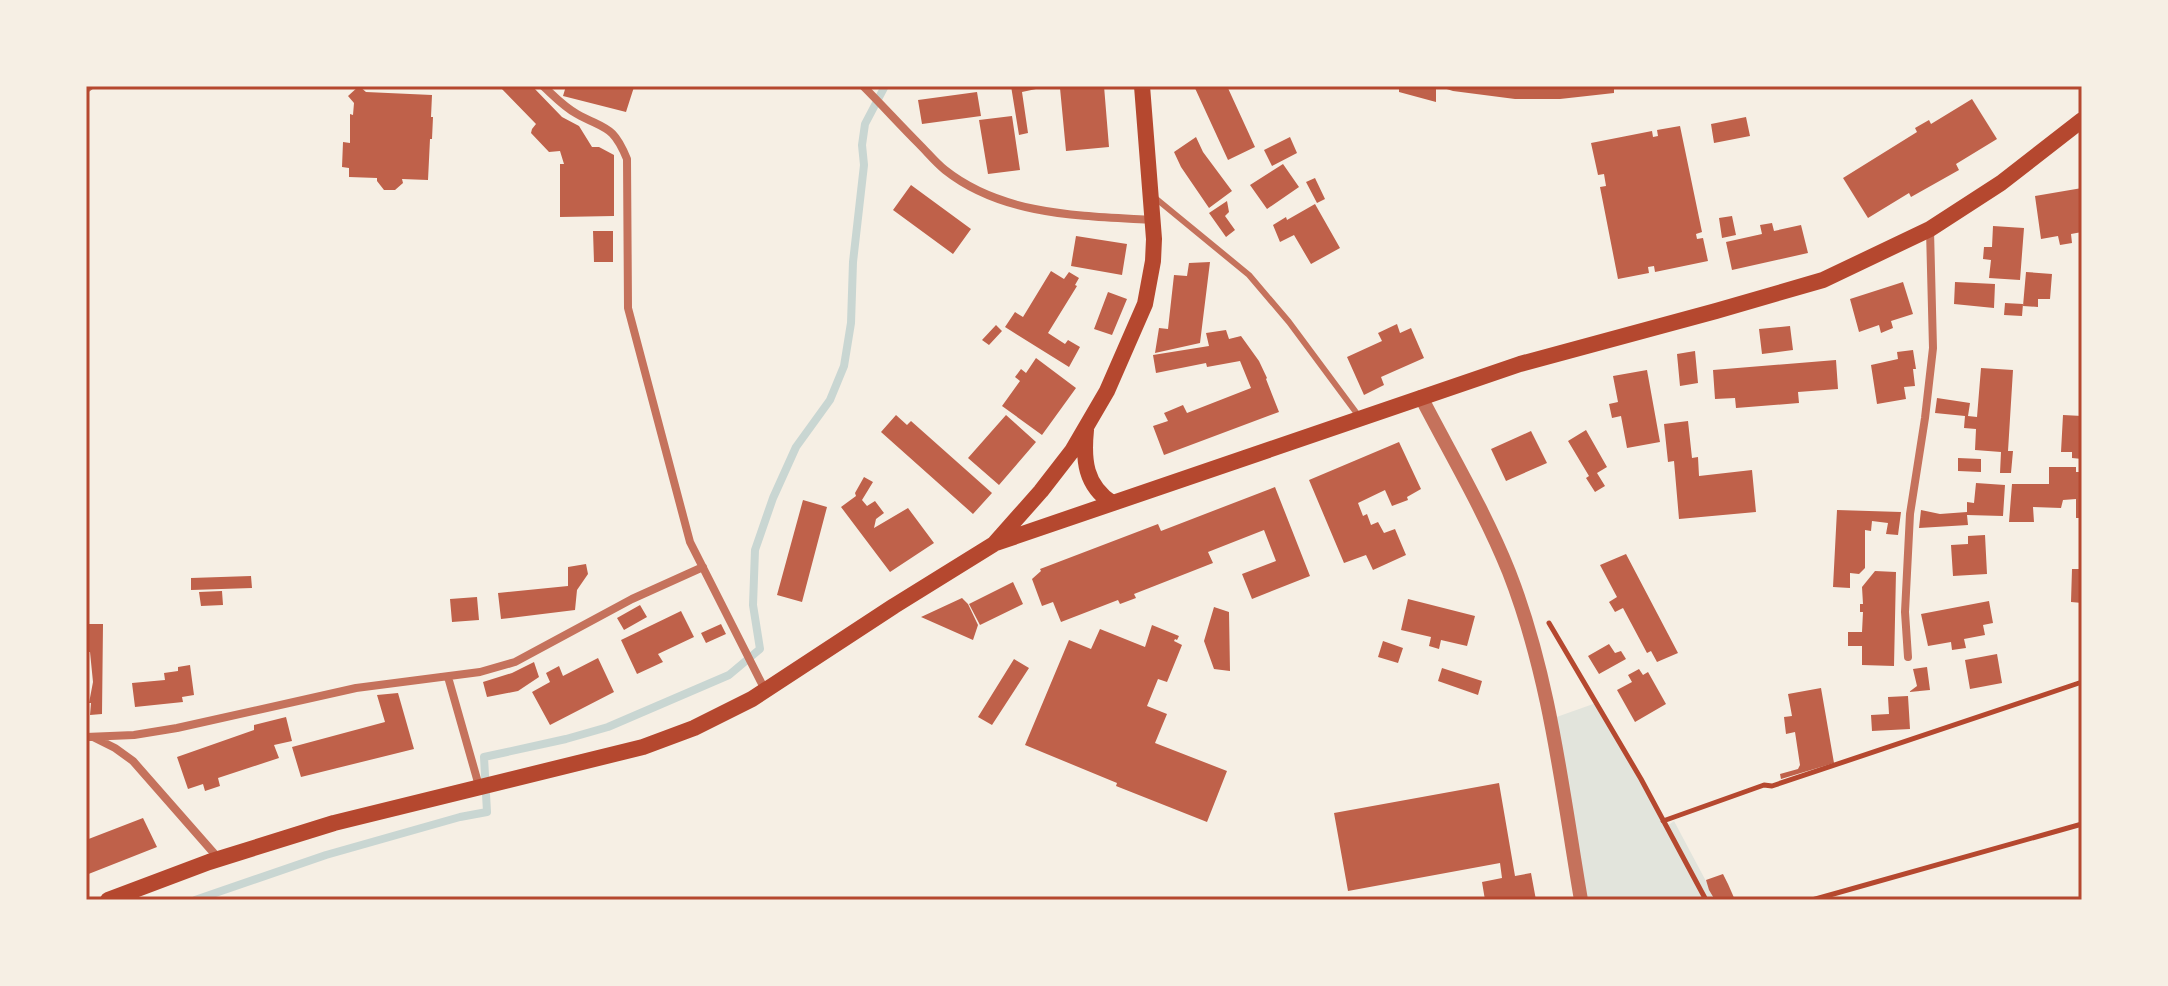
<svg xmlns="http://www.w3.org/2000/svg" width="2168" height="986" font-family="Karla,sans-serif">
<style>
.green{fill:#e2e4dc}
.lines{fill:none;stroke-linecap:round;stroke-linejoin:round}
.stream{stroke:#c9d6d2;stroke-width:8}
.building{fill:#bf614a}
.path{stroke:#b5482f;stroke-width:5}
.service{stroke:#c5725c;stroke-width:6}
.minor{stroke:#c5725c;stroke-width:8}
.tertiary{stroke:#c5725c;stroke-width:14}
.secondary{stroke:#b5482f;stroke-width:16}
.neatline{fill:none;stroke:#b5482f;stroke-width:3}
</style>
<rect width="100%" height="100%" fill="#f6efe4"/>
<path class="green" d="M1596,703L1667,826L1674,821L1716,900H1581L1551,719Z"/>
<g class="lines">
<path class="stream" d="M195,900L326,855L460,817L487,812L484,757L566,739L608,727L729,675L760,649L753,605L755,550L773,498L796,447L830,400L844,366L851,323L853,262L864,165L862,145L865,124L885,86"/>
</g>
<path class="building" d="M359,86L366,92L432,95L431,117H433L432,139H430L428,180L402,179L403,183L395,190H384L377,181V178L349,177V168L342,167L343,142L350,143V114L353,115L354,103L348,96Z
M499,86H532L562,117L579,126L592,147H599L614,155V216L560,217V164H564L560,151L549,152L531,133L532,129L536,124Z
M566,86H630L634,87L626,112L563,96Z
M1011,86H1035L1036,89L1022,92L1028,133L1019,135Z
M1079,86H1104L1109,147L1066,151L1060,88Z
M1194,86H1227L1255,147L1228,160Z
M1399,86H1436V102L1399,92Z
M1437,86H1614V93L1560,99H1515L1453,91Z
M977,92L981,116L922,124L918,100Z
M1972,99L1997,139L1956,164L1959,170L1911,197L1909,193L1868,218L1843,178L1917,132L1915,128L1929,120L1931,124Z
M1012,116L1020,170L988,174L979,120Z
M1746,117L1750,136L1714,143L1711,124Z
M1680,126L1702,232L1696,234L1697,239L1703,238L1708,261L1655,272L1654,266L1648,267L1649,273L1618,279L1600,187L1606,186L1604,174L1598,175L1591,143L1652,131L1653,137L1658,136L1657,130Z
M1196,137L1203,152L1232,191L1209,208L1181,167L1174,152Z
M1290,137L1297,153L1272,166L1264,150Z
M1283,164L1299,187L1267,209L1250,185Z
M1315,178L1325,199L1317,203L1306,182Z
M911,185L971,229L953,254L893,210Z
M2082,188V232L2071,234L2072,243L2060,245L2058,236L2041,239L2035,196Z
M1227,201L1229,212L1225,216L1235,230L1226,237L1209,213Z
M1315,204L1340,248L1311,264L1294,235L1280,242L1273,225L1286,217L1287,220Z
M1732,216L1736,235L1722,238L1719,218Z
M1772,223L1774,231L1801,225L1808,253L1732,270L1726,242L1762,234L1760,225Z
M1993,226L2024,228L2020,280L1989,278L1991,260L1983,259L1984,247H1992Z
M593,231H613V262H594Z
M1076,236L1127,244L1122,275L1071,266Z
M1210,262L1200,343L1155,353L1159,328L1168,329L1174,275L1187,276L1189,263Z
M1051,271L1064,279L1069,272L1079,278L1075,285L1077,286L1048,333L1065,344L1068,340L1080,347L1069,367L1005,327L1015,312L1023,317Z
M2026,272L2052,274L2050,299H2038V307L2023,306Z
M1903,282L1913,314L1891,321L1893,328L1881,333L1879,325L1859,332L1850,299Z
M1955,282L1995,284L1994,308L1954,304Z
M1108,292L1127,299L1112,335L1094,329Z
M2005,303L2023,304L2022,316L2004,315Z
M1397,324L1400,333L1411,328L1424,358L1381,377L1384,385L1364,395L1347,357L1382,341L1378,333Z
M996,325L1002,331L989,345L982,340Z
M1790,326L1793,350L1762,354L1759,329Z
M1226,330L1229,339L1241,336L1259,361L1267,378L1266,379L1279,412L1164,455L1153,426L1168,421L1164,413L1183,405L1187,413L1251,388L1240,361L1207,367L1206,363L1156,373L1153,355L1209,346L1206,333Z
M1913,350L1916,369H1913L1915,386L1904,387L1906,399L1877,404L1871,365L1898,359L1897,352Z
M1695,351L1698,383L1680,386L1677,354Z
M1036,358L1076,388L1042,435L1002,406L1020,381L1015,377L1021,369L1026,373Z
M1836,360L1838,389L1798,392L1799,403L1736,408L1735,398L1715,399L1713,370Z
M1981,368L2013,370L2008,451H2013L2011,473H2000L2001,452L1975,450L1976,429L1964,428L1965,416L1935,413L1937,398L1970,403L1968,416L1977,417Z
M1647,370L1660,442L1627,448L1621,416L1612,418L1609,404L1618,402L1613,376Z
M896,415L907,425L911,421L992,493L973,514L881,432Z
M1006,415L1036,442L999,485L968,458Z
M2063,415L2082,416V459L2072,458V452H2061Z
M1688,421L1692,458L1698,457L1699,476L1752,470L1756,512L1679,519L1674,461L1668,462L1664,424Z
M1586,430L1607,467L1597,473L1605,486L1595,492L1586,478L1589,476L1568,441Z
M1531,431L1547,463L1506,481L1491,449Z
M1399,442L1421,489L1407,497L1408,500L1392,506L1385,490L1358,503L1363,516L1367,514L1371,525L1378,522L1384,533L1395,529L1406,555L1373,570L1366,555L1344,563L1309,480Z
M1958,458L1981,459V472L1958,471Z
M2049,467H2076V472H2082V518H2076V499L2063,500L2061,508L2033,507L2034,522H2009L2012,484H2049Z
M864,477L873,482L862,500L867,506L875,501L884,513L876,519L874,528L908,508L934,543L890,572L841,507L856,496L855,493Z
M1976,483L2005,485L2003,516L1967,515L1968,525L1919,528L1921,510L1940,514L1967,512V502L1974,503Z
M1275,487L1310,576L1252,599L1242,574L1276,561L1264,530L1208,552L1213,563L1134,594L1136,598L1120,604L1118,600L1061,622L1053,602L1042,606L1032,579L1041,571L1040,569L1158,524L1161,531Z
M803,500L827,507L802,602L777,595Z
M1837,510L1901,512L1898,535L1886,534L1888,523L1872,521L1871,531L1865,530V568L1859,574L1850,573V588L1833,587Z
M1985,535L1987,574L1953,576L1951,545L1968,544V536Z
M1626,554L1678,653L1657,662L1651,651L1647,653L1623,608L1615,612L1609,602L1617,597L1600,565Z
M586,564L588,574L577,590L575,610L501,619L498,593L568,586V567Z
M2072,569H2082V603L2071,602Z
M1875,571L1896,572L1894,666L1862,665V646H1848V632H1862L1863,612H1860V604H1863L1862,587Z
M251,576L252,588L191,590V578Z
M1013,582L1023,604L980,625L969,604Z
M222,591L223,605L201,606L199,592Z
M477,597L479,620L452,622L450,599Z
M962,598L968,604L978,625L973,640L921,617Z
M1408,599L1475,616L1467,646L1441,640L1439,649L1429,646L1431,637L1401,630Z
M1989,601L1993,623L1983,625L1985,635L1964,639L1966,648L1952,650L1951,642L1928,646L1921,614Z
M640,605L647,617L624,630L617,618Z
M1214,607L1229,612L1230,671L1214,669L1204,641Z
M681,611L694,637L658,654L663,662L637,674L621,640Z
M86,624H103L102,714L90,715L91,703H89L93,682L90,652H86Z
M721,624L726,634L706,643L701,633Z
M1152,625L1179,636L1177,640L1175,639L1174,641L1182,645L1167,682L1158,679L1147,706L1167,714L1155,743L1227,771L1207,822L1116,786L1117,783L1025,745L1069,640L1091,649L1100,629L1145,647Z
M1383,641L1403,648L1398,663L1378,657Z
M1609,644L1615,653L1621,651L1626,659L1599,674L1588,656Z
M1997,654L2002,683L1970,689L1965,660Z
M598,658L614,692L550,725L532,692L550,682L546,673L559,666L563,676Z
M1014,659L1029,668L992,725L978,717Z
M534,662L539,677L518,691L487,697L483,682L512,673Z
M190,665L194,695L182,697L183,702L135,707L132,683L165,680L164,673L178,671V667Z
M1927,667L1930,690L1909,692L1917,686L1913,669Z
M1442,668L1482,681L1478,695L1438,681Z
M1639,669L1643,675L1648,672L1666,704L1635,722L1617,690L1632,682L1628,675Z
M1821,688L1834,763L1781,779L1780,774L1798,769L1800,765L1795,732L1786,734L1784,717L1792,716L1788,694Z
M398,693L414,749L301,777L292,747L385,722L377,695Z
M1908,696L1910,729L1872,731L1871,715L1889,714L1888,697Z
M286,717L292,741L274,745L279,758L218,778L220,786L205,791L203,784L188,789L177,757L254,730V725Z
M1499,783L1515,876L1531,873L1536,900H1485L1482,882L1502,878L1500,863L1348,891L1334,813Z
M143,818L157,847L86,875V840Z
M1723,874L1728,884L1735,900H1715L1709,890L1706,880Z"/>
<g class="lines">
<path class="path" d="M1549,623L1641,779L1706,900
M1663,821L1764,785L1772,786L2082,682
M1812,900L2082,824"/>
<path class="service" d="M1154,197L1249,275L1289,322L1358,415"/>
<path class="minor" d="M543,86C554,96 564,107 577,114C606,130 613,125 627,159L628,308L690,542L765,690
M863,86C882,105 900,125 919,144C928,153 936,163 945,170C1003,216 1082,216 1152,220
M86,89L90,86
M1908,657L1905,612L1910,514L1925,418L1933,348L1930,230
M448,677L479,786
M86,737L134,735L177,728L356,688L480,672L515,662L632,599L703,567
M93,737L115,748L133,761L219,859"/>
<path class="tertiary" d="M1421,397C1451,455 1485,512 1509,572C1550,677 1562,789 1581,900"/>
<path class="secondary" d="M1086,430C1083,460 1085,485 1112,503
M996,543L1520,364L1716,311L1823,280L1930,229L2001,183L2082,120
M108,900L209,862L334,823L643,747L694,728L752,699L894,606L994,544L1041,491L1072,451L1107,391L1145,304L1153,261L1154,239L1142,86"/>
</g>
<rect width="2168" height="986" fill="none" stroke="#f6efe4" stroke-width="176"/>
<rect x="88" y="88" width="1992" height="810" class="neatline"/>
</svg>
